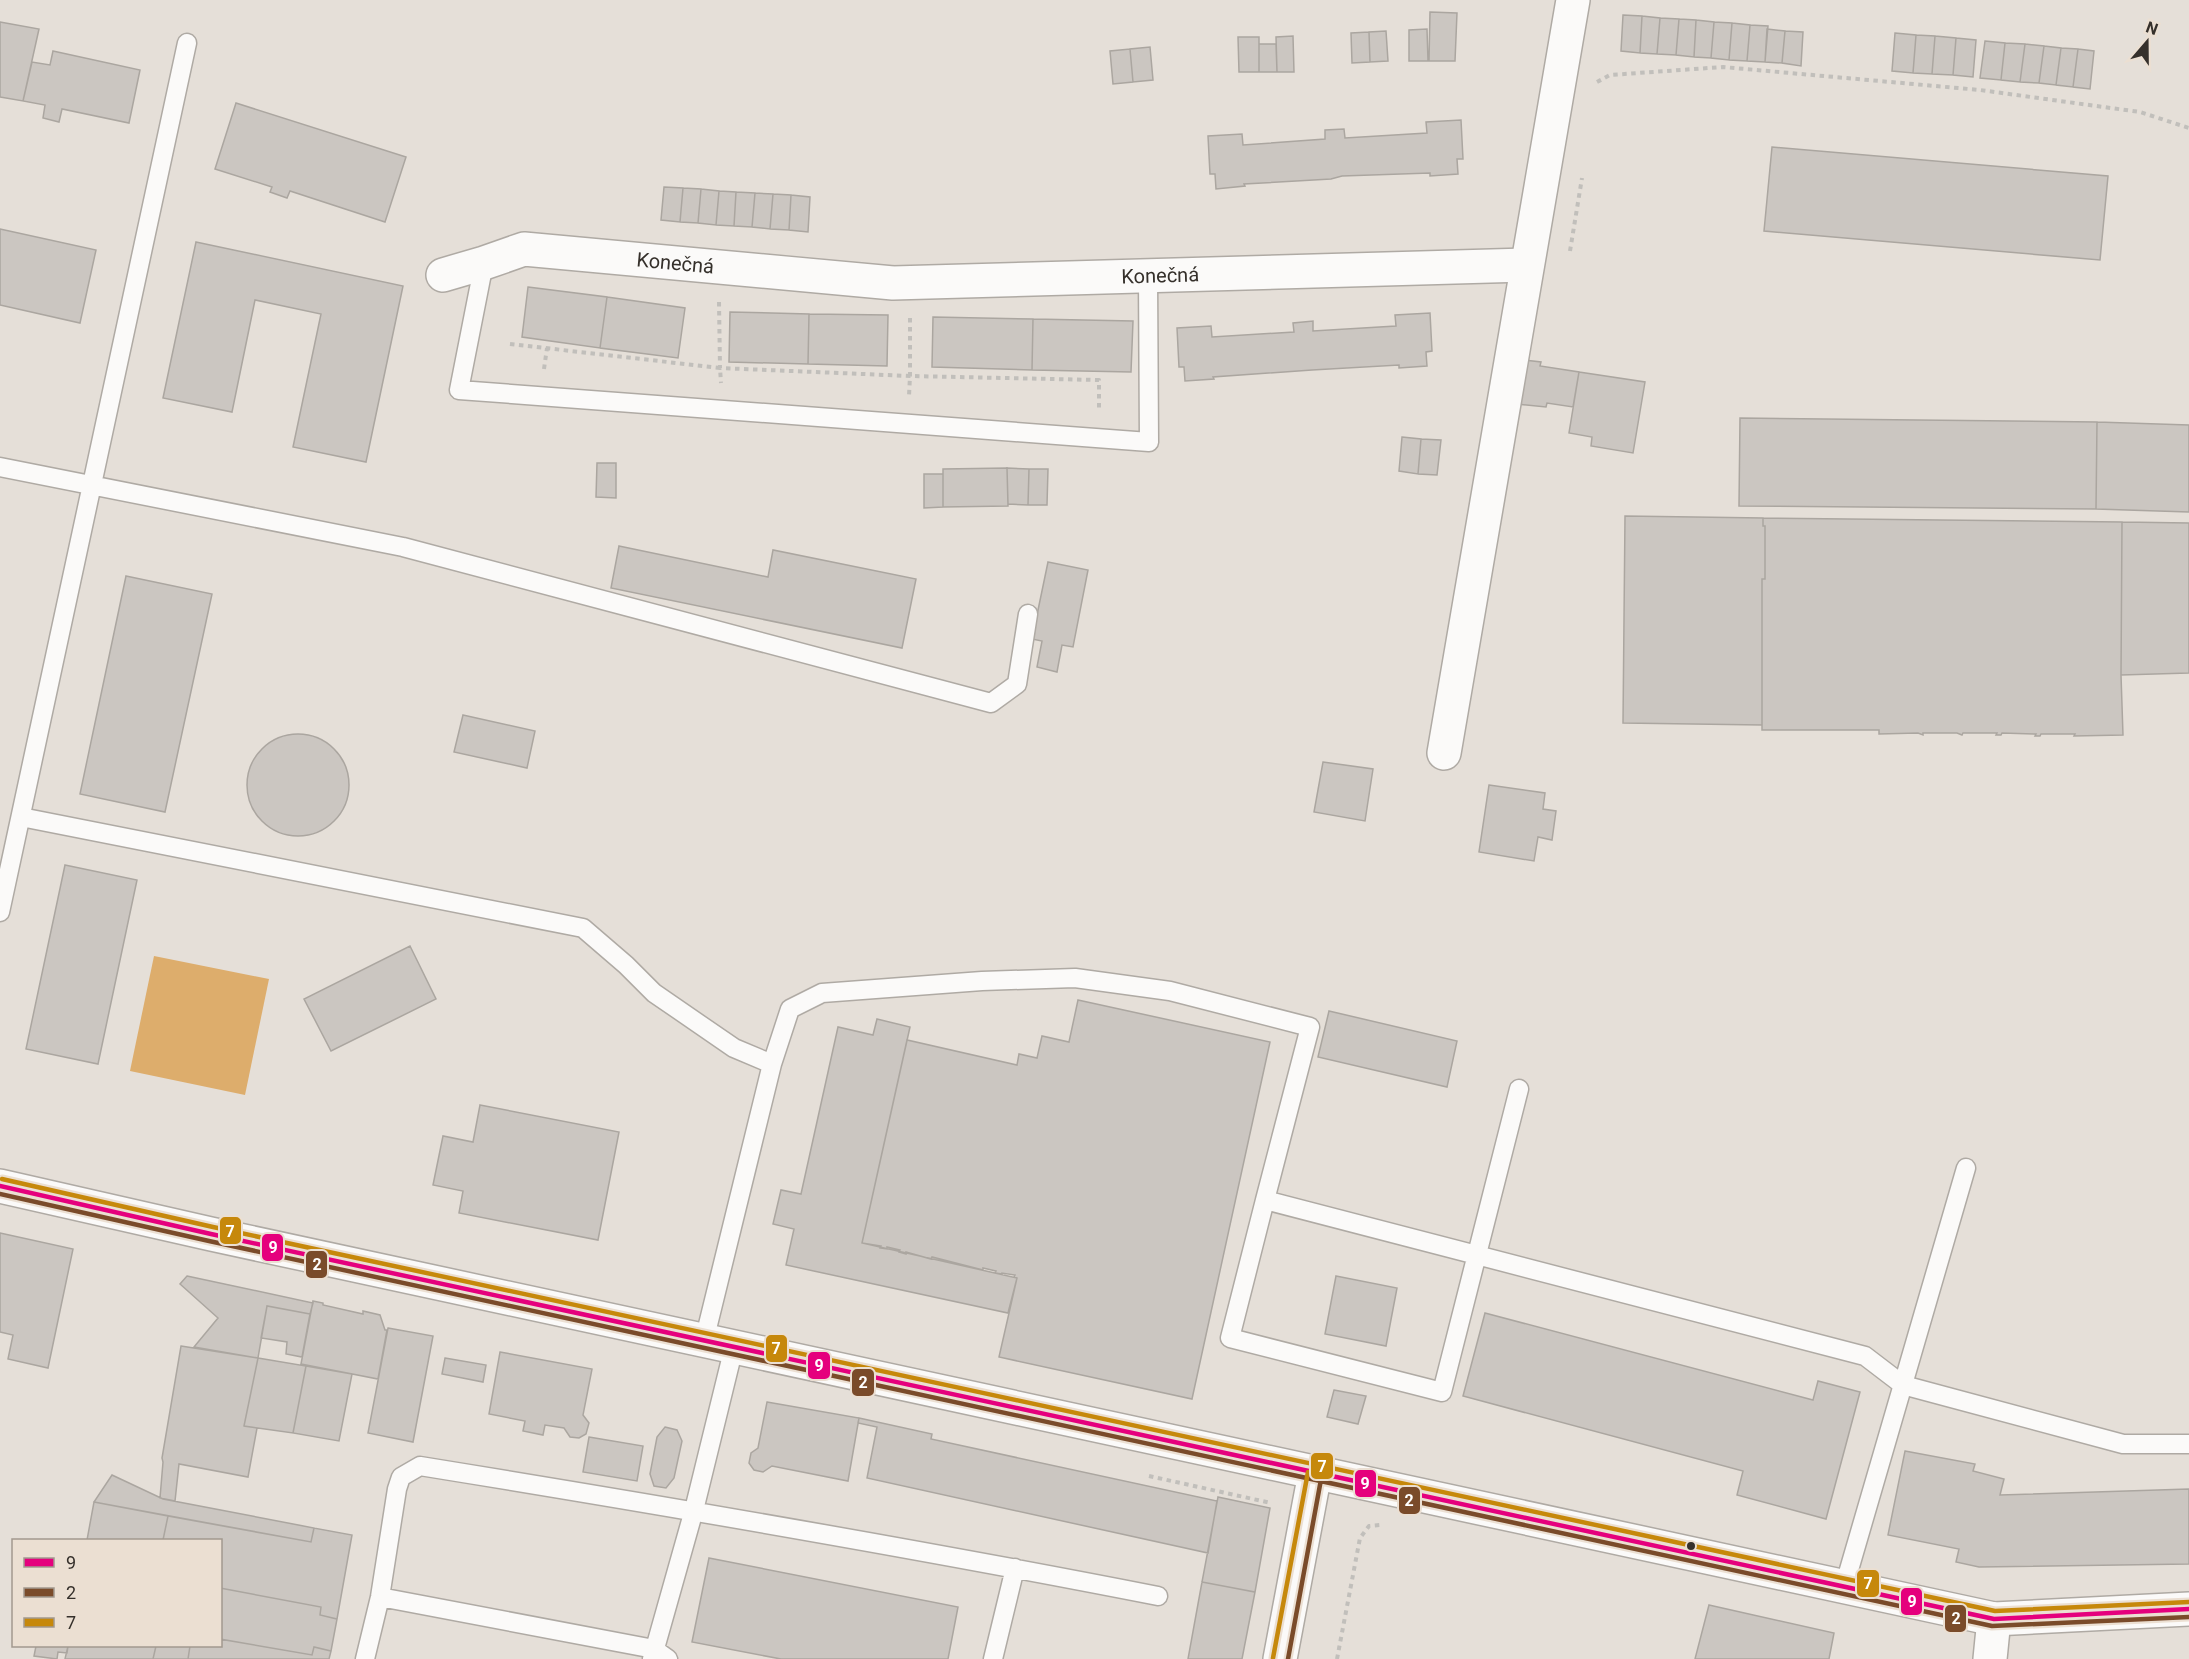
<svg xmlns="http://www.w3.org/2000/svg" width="2189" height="1659" font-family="Roboto,sans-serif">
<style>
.water{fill:#ddad6c}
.building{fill:#cbc6c1;stroke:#aba6a0;stroke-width:1.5}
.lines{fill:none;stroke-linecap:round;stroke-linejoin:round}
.lane-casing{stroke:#afaaa4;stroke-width:21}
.street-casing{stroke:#afaaa4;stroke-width:36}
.path{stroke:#c1bfbb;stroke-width:4;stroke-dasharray:4.5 4.5;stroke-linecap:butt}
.lane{stroke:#fbfaf9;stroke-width:18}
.street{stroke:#fbfaf9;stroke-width:33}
.bus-1-casing{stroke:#ebdfd2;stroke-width:9}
.bus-2-casing{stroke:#ebdfd2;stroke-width:9}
.bus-3-casing{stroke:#ebdfd2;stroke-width:9}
.bus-1{stroke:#e5007d;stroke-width:4.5}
.bus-2{stroke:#7a4b2a;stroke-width:4.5}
.bus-3{stroke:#c6880b;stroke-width:4.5}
.bus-dot{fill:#35302b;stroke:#ebdfd2;stroke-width:2}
.labels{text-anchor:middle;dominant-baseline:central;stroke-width:5;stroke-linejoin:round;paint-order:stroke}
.street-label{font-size:20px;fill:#35302b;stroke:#ebdfd2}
.line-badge{stroke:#ebdfd2;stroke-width:2}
.badge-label{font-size:16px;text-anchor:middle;font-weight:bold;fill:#fff}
</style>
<rect width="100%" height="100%" fill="#e5dfd8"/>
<path class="water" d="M154,956L269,979L245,1095L130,1071Z"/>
<path class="building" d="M1430,12L1457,13L1455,61H1429Z
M1623,15L1642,16L1640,53L1621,51Z
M1642,16L1660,18L1657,54L1640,53Z
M1660,18L1679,19L1676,55L1657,54Z
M1679,19L1696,20L1694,57L1676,55Z
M1696,20L1714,22L1711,58L1694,57Z
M0,22L39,29L23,101L0,97Z
M1714,22L1732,23L1729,60L1711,58Z
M1732,23L1750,25L1747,61L1729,60Z
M1750,25L1768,26L1765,62L1747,61Z
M1427,29L1428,61H1409V30Z
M1767,29L1785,31L1782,63L1765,62Z
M1386,31L1388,61L1370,62L1369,32Z
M1785,31L1803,32L1801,66L1782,63Z
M1369,32L1370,62L1352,63L1351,33Z
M1895,33L1916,35L1913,73L1892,71Z
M1916,35L1935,36L1932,74L1913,73Z
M1293,36L1294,72H1277L1276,37Z
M1935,36L1956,38L1953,75L1932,74Z
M1238,37H1259V72H1239Z
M1956,38L1976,40L1973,77L1953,75Z
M1985,41L2005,43L2001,80L1980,78Z
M2005,43L2025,44L2020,82L2001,80Z
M1259,44H1276L1277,72H1259Z
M2025,44L2044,46L2039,83L2020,82Z
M2044,46L2061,48L2056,85L2039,83Z
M1150,47L1153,80L1133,82L1130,49Z
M2061,48L2078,49L2073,87L2056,85Z
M1130,49L1133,82L1113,84L1110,51Z
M2078,49L2094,51L2090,89L2073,87Z
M53,51L140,70L129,123L62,109L59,122L43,118L45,105L23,101L32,62L50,65Z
M236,103L406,157L385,222L290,191L287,198L270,192L272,187L215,169Z
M1461,120L1463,159H1457L1458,174L1430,176V173L1342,176L1331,179L1244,184L1245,186L1216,189L1215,174H1210L1208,136L1242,134L1243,145L1325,139V130L1344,129L1345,138L1427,133L1426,122Z
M1772,147L2108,176L2100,260L1764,231Z
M664,187L683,188L680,222L661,220Z
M683,188L701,189L698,223L680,222Z
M701,189L719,191L716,225L698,223Z
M719,191L736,192L734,226L716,225Z
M736,192L755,193L752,227L734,226Z
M755,193L773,194L770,229L752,227Z
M773,194L791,195L789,230L770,229Z
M791,195L810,197L808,232L789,230Z
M0,229L96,250L80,323L0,305Z
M196,242L403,286L366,462L293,447L321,314L255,300L232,412L163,398Z
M528,287L607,297L600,348L522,337Z
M607,297L685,308L678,358L600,348Z
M730,312L809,314L808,364L729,362Z
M1430,313L1432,351L1426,352L1427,366L1399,368V365L1312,370L1213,377L1214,379L1185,381L1184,367H1179L1177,328L1211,326L1212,337L1294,332L1293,323L1313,321V331L1396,326L1395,315Z
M809,314L888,315L887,366L808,364Z
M933,317L1033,319L1032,370L932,367Z
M1033,319L1133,321L1131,372L1032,370Z
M1524,360L1541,362L1540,366L1579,372L1573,407L1547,403L1546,407L1517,404Z
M1579,372L1645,382L1633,453L1591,446L1592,437L1569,433Z
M1740,418L2097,422L2096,509L1739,506Z
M2097,422L2189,425V512L2096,509Z
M1402,437L1421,439L1418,474L1399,471Z
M1421,439L1441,440L1437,475L1418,474Z
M597,463H616V498L596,497Z
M1007,468L1008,506L943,507V469Z
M1007,468L1029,469L1028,505L1008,504Z
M1029,469H1048L1047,505H1028Z
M924,474H943V507L924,508Z
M1625,516L1763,518V526H1765V579H1762V725L1623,723Z
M1763,518L2122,522L2121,675L2123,735L2074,736L2075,734H2041L2040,736H2035L2036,734L2002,733L2001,735H1996L1997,733H1963L1962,735L1957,733H1923V735L1918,733L1879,734V730H1762V579H1765V526H1763Z
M2122,522L2189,523V673L2121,675Z
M619,546L768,577L773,550L916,579L902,648L611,588Z
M1048,562L1088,570L1073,647L1062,645L1057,672L1037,667L1042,641L1032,639Z
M126,576L212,594L165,812L80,794Z
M463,715L535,731L527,768L454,752Z
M247 785a51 51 0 1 1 102 0a51 51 0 1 1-102 0Z
M1323,762L1373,769L1365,821L1314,812Z
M1489,785L1545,793L1543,809L1556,811L1552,840L1538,837L1534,861L1479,852Z
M65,865L137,880L98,1064L26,1049Z
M410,946L436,999L331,1051L304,999Z
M1078,1000L1270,1042L1192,1399L999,1357L1017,1278L1014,1277L1015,1275L1002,1273V1274L995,1273L996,1271L983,1268V1270L932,1257L931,1259L906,1252V1254L899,1252L900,1250L887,1247V1249L880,1248L881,1246L862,1243L907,1040L1017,1065L1019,1054L1037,1058L1042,1036L1069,1042Z
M1329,1011L1457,1041L1447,1087L1318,1057Z
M877,1019L910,1027L862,1243L1017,1278L1008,1313L786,1265L794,1229L773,1224L781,1190L801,1194L838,1027L873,1035Z
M480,1105L619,1132L598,1240L459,1213L463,1191L433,1185L443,1136L473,1142Z
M0,1233L73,1249L48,1368L8,1359L13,1335L0,1332Z
M187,1276L313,1303L310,1314L267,1306L258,1358L194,1347L218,1318L180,1284Z
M1336,1276L1397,1288L1386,1346L1325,1334Z
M313,1301L323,1303V1305L363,1314V1311L380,1315L385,1330H387L378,1379L301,1364Z
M267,1306L310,1314L302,1357L286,1354L287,1342L261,1338Z
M1485,1313L1813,1400L1818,1381L1860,1392L1826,1519L1737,1495L1743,1471L1463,1396Z
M388,1328L433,1336L413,1442L368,1433Z
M181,1346L258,1358L244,1426L257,1428L248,1477L179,1464L175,1501L160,1498L163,1462L162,1458Z
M500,1352L592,1369L583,1415L589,1423L586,1434L579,1438L570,1437L564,1428L545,1425L543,1435L523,1431L525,1421L489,1414Z
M258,1358L306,1366L293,1433L244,1426Z
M445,1358L486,1365L483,1382L442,1374Z
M306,1366L352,1374L339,1441L293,1433Z
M1334,1390L1366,1396L1358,1424L1327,1417Z
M767,1402L859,1418L848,1481L772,1466L763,1472L754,1470L749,1463L751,1453L758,1448Z
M859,1418L932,1434L931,1439L1217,1501L1208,1553L867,1478L877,1427L858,1423Z
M665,1427L677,1430L682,1441L674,1478L666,1488L654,1486L650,1474L657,1437Z
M589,1437L643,1446L637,1481L583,1472Z
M1905,1451L1975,1464L1973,1471L2004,1479L2000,1495L2189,1489V1564L1979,1567L1956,1562L1959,1549L1888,1535Z
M112,1475L163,1499L314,1528L311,1542L94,1502Z
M1218,1497L1270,1508L1255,1592L1202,1582Z
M94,1502L168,1516L163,1540H87Z
M168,1516L311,1542L314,1528L352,1535L337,1619L320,1615L321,1607L220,1588V1540H163Z
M709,1558L958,1607L948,1659H781L692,1642Z
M1202,1582L1255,1592L1242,1659H1188Z
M220,1588L321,1607L320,1615L337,1619L331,1651L314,1647L312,1655L220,1639Z
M1709,1605L1834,1633L1829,1659H1695Z
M220,1639L312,1655L314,1647L331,1651L329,1659H188L190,1646H220Z
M36,1646H68L67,1653L58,1652L57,1659L34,1656Z
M68,1646H156L153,1659H65Z
M156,1646H190L188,1659H153Z"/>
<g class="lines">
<g class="lane-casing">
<path id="lane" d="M484,263L459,390L1149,442L1148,277
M0,467L403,547L991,703L1017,684L1028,614
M21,817L583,928L626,965L654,993L734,1048L772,1064
M0,912L187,43
M1265,1200L1230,1338L1442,1392L1519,1089
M704,1341L772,1064L790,1009L822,993L982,981L1075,978L1170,991L1310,1027L1265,1200L1865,1356L1903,1385L2123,1444H2189
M1844,1587L1966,1168
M380,1597L654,1649L668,1659
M365,1659L380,1597L397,1489L401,1477L420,1466C667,1506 913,1548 1158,1596
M652,1659L694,1510L734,1347
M993,1659L1015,1568"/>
</g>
<g class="street-casing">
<g id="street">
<path id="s1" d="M443,275L484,263L524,249L893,283L1527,265"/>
<path d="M1444,753L1573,0"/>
<path d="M0,1186L211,1234L1994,1619L2189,1609"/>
<path d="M1280,1659L1315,1473"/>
<path d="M1990,1659L1994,1619"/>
</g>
</g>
<path class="path" d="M1597,82L1610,75L1723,67L1980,90L2140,112L2189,128
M1570,251L1582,178
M719,302L720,368L910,376L909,396
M910,318V376L1099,380V409
M510,344L720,368L721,383
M544,369L547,348
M1149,1476L1271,1503
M1337,1659L1360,1538L1369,1526L1380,1525"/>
<use href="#lane" class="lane"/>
<use href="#street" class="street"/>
<g class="bus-1-casing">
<path id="bus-1" d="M0,1186L211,1234L1994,1619L2189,1609"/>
</g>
<g class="bus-2-casing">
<path id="bus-2" d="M0,1194L209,1241L1992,1626L2189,1617
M1288,1659L1322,1474"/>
</g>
<g class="bus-3-casing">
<path id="bus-3" d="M2,1179L213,1227L1995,1611L2189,1602
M1273,1658L1308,1472"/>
</g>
<use href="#bus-1" class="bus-1"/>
<use href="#bus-2" class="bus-2"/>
<use href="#bus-3" class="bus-3"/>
</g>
<circle class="bus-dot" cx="1691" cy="1546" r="5"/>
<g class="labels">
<g class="street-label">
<text stroke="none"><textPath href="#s1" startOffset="237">Konečná</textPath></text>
<text stroke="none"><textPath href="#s1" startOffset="723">Konečná</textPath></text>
</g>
</g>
<g class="line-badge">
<rect x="219" y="1216" width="23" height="29" rx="6" fill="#c6880b"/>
<rect x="261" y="1233" width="23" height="29" rx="6" fill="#e5007d"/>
<rect x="305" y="1250" width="23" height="29" rx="6" fill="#7a4b2a"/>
<rect x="765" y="1334" width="23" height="29" rx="6" fill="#c6880b"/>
<rect x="807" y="1351" width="24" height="29" rx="6" fill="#e5007d"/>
<rect x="851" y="1368" width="24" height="29" rx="6" fill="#7a4b2a"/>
<rect x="1310" y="1452" width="24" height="28" rx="6" fill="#c6880b"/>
<rect x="1354" y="1469" width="23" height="29" rx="6" fill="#e5007d"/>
<rect x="1398" y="1486" width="23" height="29" rx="6" fill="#7a4b2a"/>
<rect x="1856" y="1569" width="24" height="29" rx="6" fill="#c6880b"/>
<rect x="1900" y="1587" width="23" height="29" rx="6" fill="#e5007d"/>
<rect x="1944" y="1604" width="23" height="29" rx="6" fill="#7a4b2a"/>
</g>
<g class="badge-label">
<text x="230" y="1237">7</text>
<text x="273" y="1253">9</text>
<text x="317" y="1270">2</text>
<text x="776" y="1354">7</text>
<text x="819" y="1371">9</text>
<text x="863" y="1388">2</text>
<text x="1322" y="1472">7</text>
<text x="1365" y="1489">9</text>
<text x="1409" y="1506">2</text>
<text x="1868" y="1589">7</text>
<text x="1912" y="1607">9</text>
<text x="1956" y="1624">2</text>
</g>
<rect x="12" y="1539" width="210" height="108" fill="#ebdfd2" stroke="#a2998f" stroke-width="1.5"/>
<rect x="24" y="1558" width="30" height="9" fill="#e5007d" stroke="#a2998f" stroke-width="1.5"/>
<text x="66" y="1569" font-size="18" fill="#35302b">9</text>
<rect x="24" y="1588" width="30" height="9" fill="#7a4b2a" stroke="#a2998f" stroke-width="1.5"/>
<text x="66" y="1599" font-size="18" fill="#35302b">2</text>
<rect x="24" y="1618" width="30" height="9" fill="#c6880b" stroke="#a2998f" stroke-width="1.5"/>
<text x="66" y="1629" font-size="18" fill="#35302b">7</text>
<g transform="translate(2147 42) rotate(20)" stroke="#ebdfd2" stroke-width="4.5" paint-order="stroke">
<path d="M0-4.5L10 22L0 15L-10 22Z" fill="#35302b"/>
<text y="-9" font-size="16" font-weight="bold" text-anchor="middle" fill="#35302b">N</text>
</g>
</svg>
